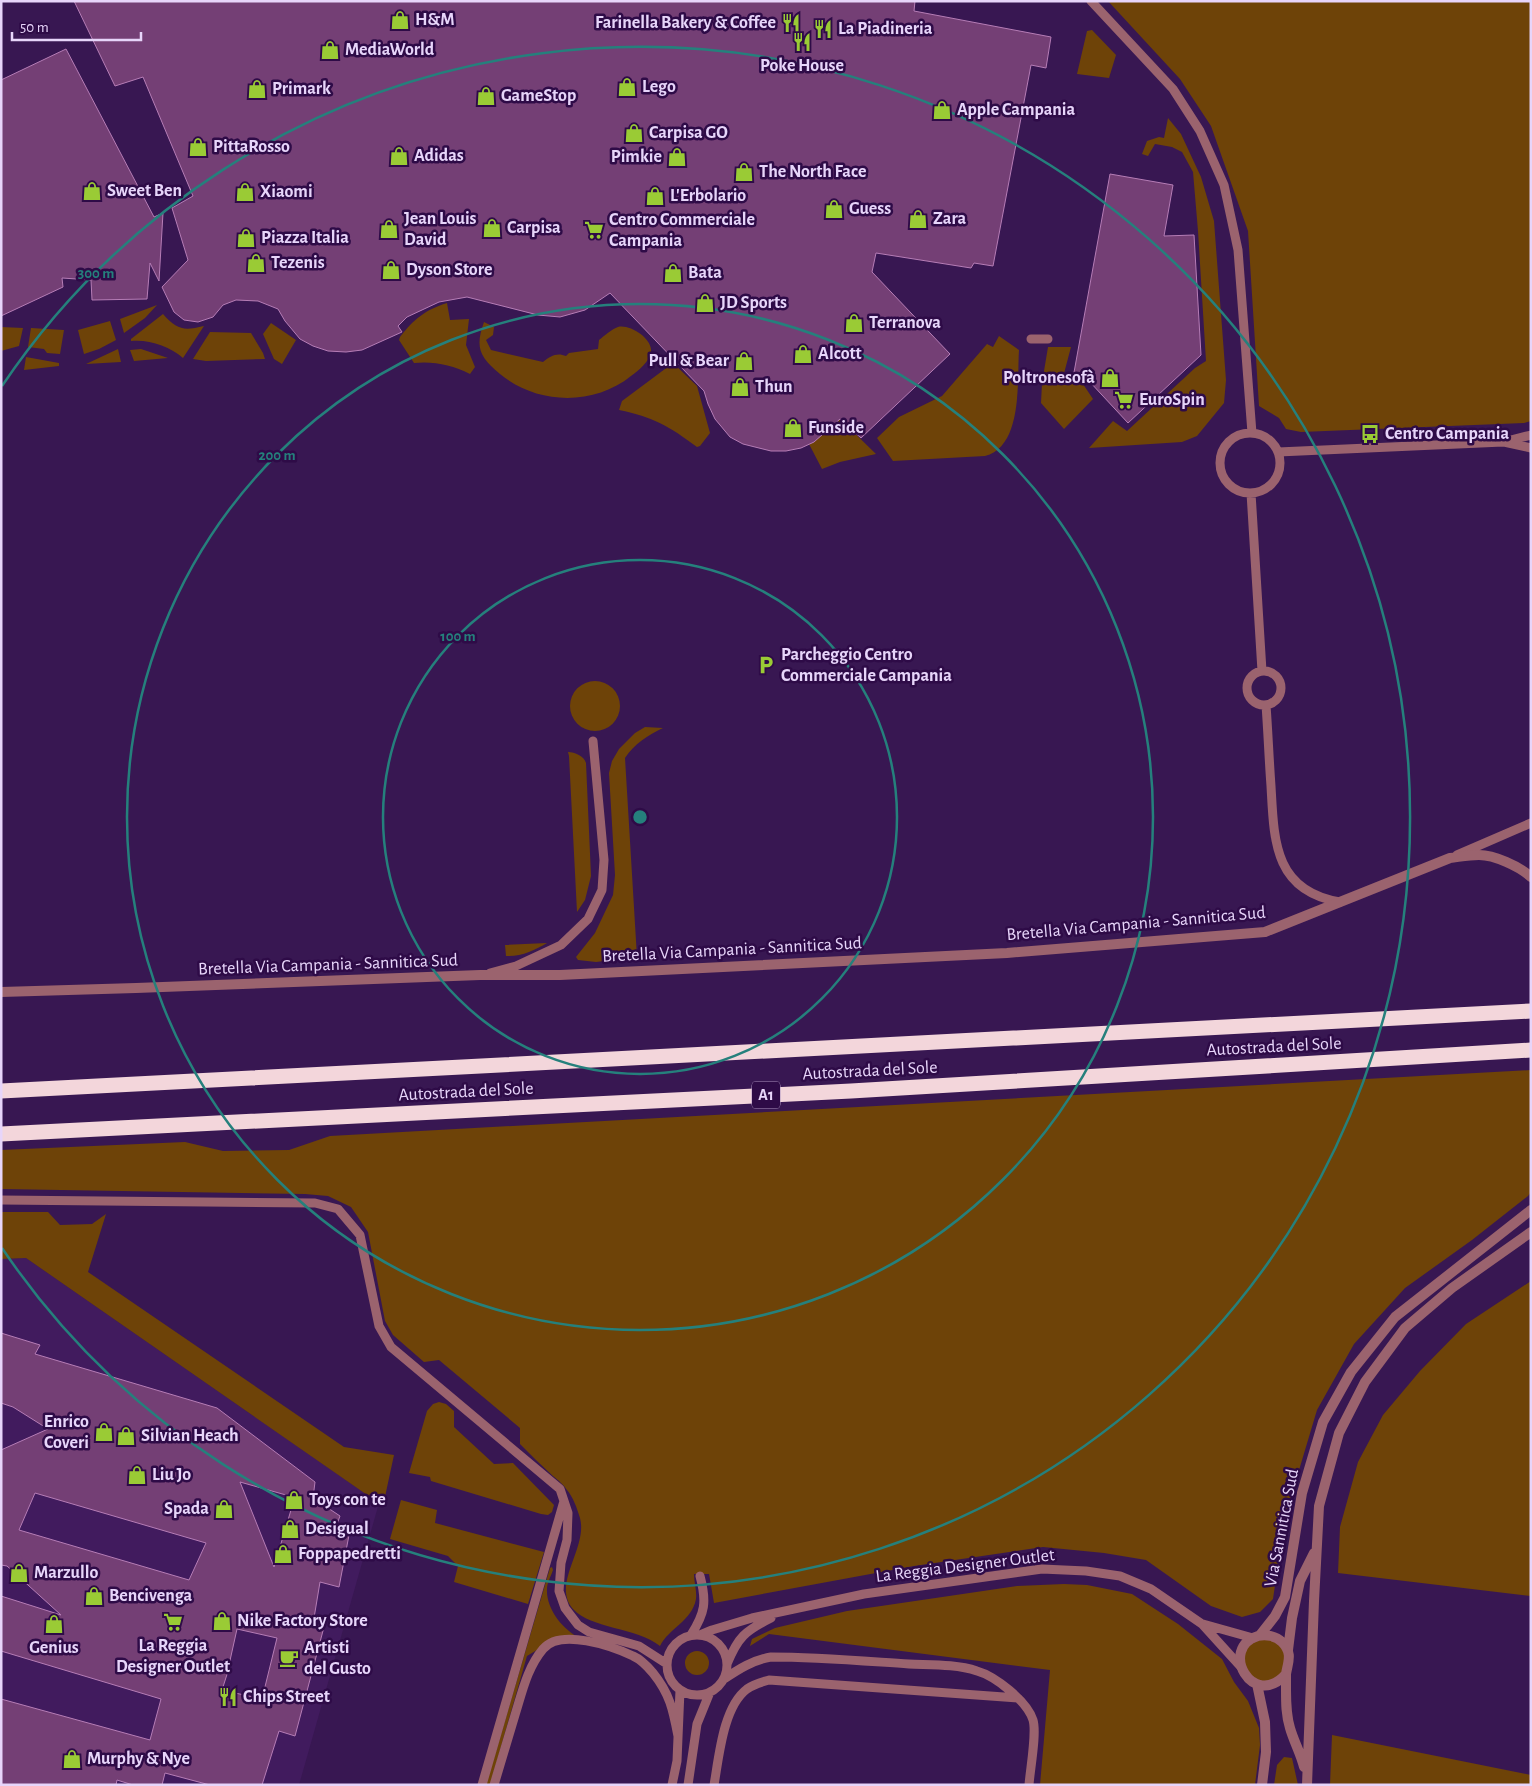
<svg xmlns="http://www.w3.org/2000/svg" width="1532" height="1786" font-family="'Alegreya Sans',sans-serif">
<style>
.built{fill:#411b5e}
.green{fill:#6e4308}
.building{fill:#743f75;stroke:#b67db6;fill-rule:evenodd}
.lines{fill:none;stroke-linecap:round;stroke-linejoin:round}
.service{stroke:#9b636e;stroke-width:9}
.tertiary{stroke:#9b636e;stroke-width:10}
.motorway{stroke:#f3d6db;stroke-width:15}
.ring{fill:none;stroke:#25807c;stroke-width:2.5}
.labels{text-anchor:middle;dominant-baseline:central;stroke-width:5;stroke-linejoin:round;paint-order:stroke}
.shield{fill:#2e0b47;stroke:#b098c4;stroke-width:1}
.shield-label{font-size:16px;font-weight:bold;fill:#e7d5fa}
.poi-label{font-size:18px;font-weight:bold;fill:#e7d5fa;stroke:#2e0b47;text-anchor:start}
.street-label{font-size:18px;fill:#e7d5fa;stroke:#2e0b47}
.centre{fill:#25807c;stroke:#2e0b47;stroke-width:2.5}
.ring-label{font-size:15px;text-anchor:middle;font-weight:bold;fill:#25807c;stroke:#2e0b47;stroke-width:5;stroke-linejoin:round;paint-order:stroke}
</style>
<rect width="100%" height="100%" fill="#381752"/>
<path class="built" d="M26,1258L379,1503L299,1785H1V1259Z"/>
<path class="green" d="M1108,1H1531V421L1524,423L1301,432L1286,429L1279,418L1259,406L1248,231L1211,126L1180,79Z
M1092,30L1116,55L1109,78L1077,74L1087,31Z
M1168,118L1181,134L1201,177L1214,221L1226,380L1224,403L1197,436L1182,442L1089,448L1113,421L1127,431L1195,368L1206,361L1198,231L1193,172L1182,152L1172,147L1155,144L1148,156L1142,154L1147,141L1159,137L1164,138Z
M447,303L450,320L469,319L466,345L475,367L470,374C452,365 434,361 414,363L399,340L400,337C414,319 425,310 447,303Z
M157,305L145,318L124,333L120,319Z
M163,314C177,330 184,331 204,326L183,358C170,346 148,339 131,341V339Z
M110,321L116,340L99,349L84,354L78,330Z
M484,322L494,327L493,335L486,340L491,350L543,362C550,356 557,352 566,356L569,353L598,349L599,340C604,336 612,329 618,327C630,324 653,339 651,352C649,362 639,370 631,376C594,406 537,405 500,374C479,357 475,347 484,322Z
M271,323L296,340L282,364L274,359L263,334Z
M1,327L23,328L19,346L1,351Z
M31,328L64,330L60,354L47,353L44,349L28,347Z
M210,332L251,333L263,353L265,359L206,361L193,359Z
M999,336L1019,350C1017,381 1023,446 985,456L893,461L877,438L899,417L942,396L987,344L993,347Z
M1048,347H1071L1062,381L1083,384L1093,399L1064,429L1041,403L1042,383Z
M118,349L121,362L86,364Z
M141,349L168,358L134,361L130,350Z
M26,357L59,363V366L24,370Z
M673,363L697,386L710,433L700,446L697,447C669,426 653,417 619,410L622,401Z
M838,417L876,454L840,462L822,469L809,444Z
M570 706a25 25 0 1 1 50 0a25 25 0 1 1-50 0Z
M645,727L663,728C648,735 634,744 625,758L637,957L596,962L578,960L576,957L595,933L613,895L615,875L609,773L612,761L619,749L635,733Z
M568,752C575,752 584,756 586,763L591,876L585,900L577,912L569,756Z
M547,943C535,950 521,957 506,956L505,945Z
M1531,1070V1192L1528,1196L1472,1240L1405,1288L1354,1344L1317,1410L1285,1517L1273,1599L1260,1612L1242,1617L1211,1606L1146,1560L1104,1553L1043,1547L914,1566L714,1603L709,1574H694C694,1582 697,1591 696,1599C692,1621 669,1628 660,1646C636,1627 591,1629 573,1609C551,1584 588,1548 580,1518C577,1508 573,1497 567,1490C564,1485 558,1480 553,1476C542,1466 531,1455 520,1444V1428L439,1360L424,1362L393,1335L385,1321L368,1232L351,1207L328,1196L305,1194L1,1189V1150L185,1142L223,1151L289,1150L330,1136Z
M1,1212H48L60,1225L92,1224L106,1214L88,1272L344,1447L394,1455L383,1506L26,1258L1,1259Z
M1531,1281V1596L1338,1573L1340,1527L1358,1462L1383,1415L1420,1371L1466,1324Z
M439,1402L446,1404L454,1411V1427L494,1464L513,1463L554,1505L552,1512L548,1515L541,1514L431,1481L430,1477L409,1473L427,1411L433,1404Z
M401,1500L437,1510L435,1523L544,1552L528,1604L454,1582L458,1566L448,1556L390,1539Z
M552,1567L553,1570C551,1576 547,1583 547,1589C546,1608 561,1627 576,1636L550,1642L527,1656L490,1785H486L550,1568Z
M1064,1584L1087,1585L1132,1594L1178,1624L1222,1659L1234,1682L1248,1701L1259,1728L1260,1745L1255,1785H1040L1050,1670L769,1634L750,1646L752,1639L775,1628L847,1611L1017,1586Z
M1268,1637L1286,1650L1285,1672L1265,1684L1246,1673C1243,1645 1242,1647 1268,1637Z
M685 1663a12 12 0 1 1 24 0a12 12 0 1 1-24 0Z
M1332,1735L1531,1775V1785H1330Z
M1284,1757L1292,1758L1298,1785H1274L1277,1765Z"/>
<path class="building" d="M74,1H915L914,11L1051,37L1046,68L1031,65L993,266L974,263L971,268L876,253L872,272L950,354L861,438L840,419L814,442L801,448L786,451H771L743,444L730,437L715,419L708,404L704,391L610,293L585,310L560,317L538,315L467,297L439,302L407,317L398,326L402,332L362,350L346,352L328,351L313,346L300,339L285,321L278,309L258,301L236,300L223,305L213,317L198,322L184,320L174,312L162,287L188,260L172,208L193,196L143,77L115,86Z
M66,49L154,217L163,213L159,281L150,263L147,299L92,300L91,280L62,278L63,287L1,316V80Z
M1110,174L1173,185L1164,236L1194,235L1201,355L1128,423L1089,381L1073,378Z
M1,1333L40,1345L35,1354L217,1408L315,1482L313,1498L340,1516L337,1524L350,1530L339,1587L320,1582L313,1624L324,1627L295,1736L279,1731L262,1785H210L165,1773L162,1785H133L117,1780L116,1785H1V1699L150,1740L161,1699L1,1651V1596L61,1615L7,1566L1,1565V1450L48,1429L13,1407L1,1403ZM240,1482L286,1495L291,1510L274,1567ZM35,1493L206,1543L189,1580L19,1530ZM237,1629L277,1638L262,1699L222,1690L230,1665H229Z"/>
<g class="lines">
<path class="service" d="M1091,1L1173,89L1200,131L1224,185L1238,250L1252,433
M1031,339H1048
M1220 463a30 30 0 1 1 60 0a30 30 0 1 1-60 0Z
M1504,442L1531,448
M1278,452L1503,442L1531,435
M1251,493L1262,671
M1247 688a17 17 0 1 1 34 0a17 17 0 1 1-34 0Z
M1266,705C1268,732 1269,759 1271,786C1274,841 1274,891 1340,902
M1457,855L1531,823
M490,973L516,966L561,945L588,919L602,890L604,860L593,741
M1,1200L315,1203L338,1209L360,1235L379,1326L391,1347L560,1489L568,1513L567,1540L561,1563L559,1591L565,1608L578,1625L589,1632L639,1646L667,1664
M1203,1624L1253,1638
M667 1665a30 30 0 1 1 60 0a30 30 0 1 1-60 0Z
M691,1635C705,1613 707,1602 700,1576
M700,1635L712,1630L752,1618L864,1594L1042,1569L1086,1571L1120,1576L1151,1589L1202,1624L1241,1667
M727,1664C738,1637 745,1631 771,1618
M724,1679C739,1669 753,1660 771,1657C817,1657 863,1661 909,1664C931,1665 956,1664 977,1671C995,1676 1027,1701 1033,1720C1037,1733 1030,1770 1029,1785
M482,1785L564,1501
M494,1785C501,1762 508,1739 515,1715C522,1693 527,1668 543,1649C560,1628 612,1646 633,1656C640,1659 648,1667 653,1673C670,1694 673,1710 678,1736
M672,1785L677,1761L680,1690
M688,1785L697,1724L710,1692
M714,1785C719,1757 723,1707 747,1689C754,1684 762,1682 769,1680L1018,1698"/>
<path class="tertiary" d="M1,992L136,988L480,975H560L1007,953L1265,932L1450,858C1459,857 1469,855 1479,855C1494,855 1519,866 1531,877
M1260,1635L1275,1616L1285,1597L1302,1493L1323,1422L1351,1372L1395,1317L1531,1210
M1288,1650L1292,1618L1300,1581L1314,1553
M1286,1674C1253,1711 1218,1648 1258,1636C1266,1634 1276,1636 1282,1642C1293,1653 1288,1662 1286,1674C1286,1679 1286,1685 1286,1690C1286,1703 1286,1715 1290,1728C1294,1742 1301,1754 1304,1767
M1257,1684L1265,1722L1266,1752L1262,1785
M1307,1785L1314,1601L1319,1506L1339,1433L1365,1382L1405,1328L1452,1288L1531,1232"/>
<path class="motorway" d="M1,1091L1531,1011
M1,1134L851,1091L1531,1050"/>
</g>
<g class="ring">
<circle cx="640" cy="817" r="257"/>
<circle cx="640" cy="817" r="513"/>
<path d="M2 386A770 770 0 1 1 2 1248"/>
</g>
<defs>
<g id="shop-bare" transform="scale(1.5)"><path d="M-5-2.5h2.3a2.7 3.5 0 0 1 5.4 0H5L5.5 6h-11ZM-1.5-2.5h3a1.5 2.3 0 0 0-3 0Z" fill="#9acb35" stroke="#2e0b47" stroke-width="2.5" paint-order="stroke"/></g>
<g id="restaurant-bare" transform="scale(1.5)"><path d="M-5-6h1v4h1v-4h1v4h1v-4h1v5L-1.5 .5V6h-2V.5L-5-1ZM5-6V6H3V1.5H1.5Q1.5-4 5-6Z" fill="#9acb35" stroke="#2e0b47" stroke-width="2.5" paint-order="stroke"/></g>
<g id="supermarket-bare" transform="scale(1.5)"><path d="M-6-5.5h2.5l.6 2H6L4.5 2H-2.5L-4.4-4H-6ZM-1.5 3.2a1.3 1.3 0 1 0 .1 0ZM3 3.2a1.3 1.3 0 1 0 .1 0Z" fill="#9acb35" stroke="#2e0b47" stroke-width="2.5" paint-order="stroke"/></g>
<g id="bus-bare" transform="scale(1.5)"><path d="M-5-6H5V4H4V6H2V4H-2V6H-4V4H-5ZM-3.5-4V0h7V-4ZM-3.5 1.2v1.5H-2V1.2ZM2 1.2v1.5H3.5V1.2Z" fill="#9acb35" stroke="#2e0b47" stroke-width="2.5" paint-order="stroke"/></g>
<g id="parking-bare" transform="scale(1.5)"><path d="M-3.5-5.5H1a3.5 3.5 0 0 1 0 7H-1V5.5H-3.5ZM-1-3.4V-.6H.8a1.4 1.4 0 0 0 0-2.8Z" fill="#9acb35" stroke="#2e0b47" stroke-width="2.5" paint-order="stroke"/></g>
<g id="cafe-bare" transform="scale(1.5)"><path d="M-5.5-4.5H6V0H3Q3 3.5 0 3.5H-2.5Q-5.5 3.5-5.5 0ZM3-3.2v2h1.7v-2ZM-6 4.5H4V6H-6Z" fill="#9acb35" stroke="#2e0b47" stroke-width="2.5" paint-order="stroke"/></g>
</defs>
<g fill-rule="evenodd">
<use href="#shop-bare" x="400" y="20"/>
<use href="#restaurant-bare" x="791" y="23"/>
<use href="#restaurant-bare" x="823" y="29"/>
<use href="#restaurant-bare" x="802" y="42"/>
<use href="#shop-bare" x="330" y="50"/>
<use href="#shop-bare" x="627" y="87"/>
<use href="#shop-bare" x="257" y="89"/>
<use href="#shop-bare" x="486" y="96"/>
<use href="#shop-bare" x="942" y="110"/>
<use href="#shop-bare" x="634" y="133"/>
<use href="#shop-bare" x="198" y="147"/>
<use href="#shop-bare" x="399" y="156"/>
<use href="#shop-bare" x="677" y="157"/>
<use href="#shop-bare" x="744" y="172"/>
<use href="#shop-bare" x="92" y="191"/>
<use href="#shop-bare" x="245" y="192"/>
<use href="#shop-bare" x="655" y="196"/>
<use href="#shop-bare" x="834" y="209"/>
<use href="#shop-bare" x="918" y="219"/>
<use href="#shop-bare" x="492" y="228"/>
<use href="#shop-bare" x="389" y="229"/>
<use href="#supermarket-bare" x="594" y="230"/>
<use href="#shop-bare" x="246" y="238"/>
<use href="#shop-bare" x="256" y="263"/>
<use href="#shop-bare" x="391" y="270"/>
<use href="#shop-bare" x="673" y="273"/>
<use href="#shop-bare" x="705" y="303"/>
<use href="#shop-bare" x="854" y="323"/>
<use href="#shop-bare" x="803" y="354"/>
<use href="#shop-bare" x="744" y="361"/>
<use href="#shop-bare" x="1110" y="378"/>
<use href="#shop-bare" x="740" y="387"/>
<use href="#supermarket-bare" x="1124" y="400"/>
<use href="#shop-bare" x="793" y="428"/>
<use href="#bus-bare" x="1370" y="434"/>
<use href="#parking-bare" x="766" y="665"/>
<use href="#shop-bare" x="104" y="1432"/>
<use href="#shop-bare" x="126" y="1436"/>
<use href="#shop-bare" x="137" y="1475"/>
<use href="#shop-bare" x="294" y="1500"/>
<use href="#shop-bare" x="224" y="1509"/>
<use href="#shop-bare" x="290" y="1529"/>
<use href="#shop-bare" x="283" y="1554"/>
<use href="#shop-bare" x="19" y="1573"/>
<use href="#shop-bare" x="94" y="1596"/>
<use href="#shop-bare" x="222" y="1621"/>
<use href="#supermarket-bare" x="173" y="1622"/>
<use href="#shop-bare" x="54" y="1624"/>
<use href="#cafe-bare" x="289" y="1658"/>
<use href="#restaurant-bare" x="228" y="1697"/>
<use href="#shop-bare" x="72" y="1759"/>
</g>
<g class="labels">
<rect class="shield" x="752" y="1081.5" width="28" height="27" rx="4"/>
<g class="shield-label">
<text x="766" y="1095">A1</text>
</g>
<g class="poi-label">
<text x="415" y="20">H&amp;M</text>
<text x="776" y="23" text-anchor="end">Farinella Bakery &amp; Coffee</text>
<text x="838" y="29">La Piadineria</text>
<text x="345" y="50">MediaWorld</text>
<text x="802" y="66" text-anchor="middle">Poke House</text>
<text x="642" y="87">Lego</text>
<text x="272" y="89">Primark</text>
<text x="501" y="96">GameStop</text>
<text x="957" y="110">Apple Campania</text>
<text x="649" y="133">Carpisa GO</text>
<text x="213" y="147">PittaRosso</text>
<text x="414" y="156">Adidas</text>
<text x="662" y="157" text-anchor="end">Pimkie</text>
<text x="759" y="172">The North Face</text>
<text x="107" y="191">Sweet Ben</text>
<text x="260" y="192">Xiaomi</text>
<text x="670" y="196">L'Erbolario</text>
<text x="849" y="209">Guess</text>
<text x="404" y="219">Jean Louis<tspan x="404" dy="21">David</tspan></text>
<text x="933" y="219">Zara</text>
<text x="609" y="220">Centro Commerciale<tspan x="609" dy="21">Campania</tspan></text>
<text x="507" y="228">Carpisa</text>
<text x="261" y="238">Piazza Italia</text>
<text x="271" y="263">Tezenis</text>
<text x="406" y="270">Dyson Store</text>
<text x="688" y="273">Bata</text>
<text x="720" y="303">JD Sports</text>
<text x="869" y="323">Terranova</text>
<text x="818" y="354">Alcott</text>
<text x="729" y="361" text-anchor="end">Pull &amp; Bear</text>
<text x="1095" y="378" text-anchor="end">Poltronesofà</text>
<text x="755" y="387">Thun</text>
<text x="1139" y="400">EuroSpin</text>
<text x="808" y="428">Funside</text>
<text x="1385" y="434">Centro Campania</text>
<text x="781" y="655">Parcheggio Centro<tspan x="781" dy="21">Commerciale Campania</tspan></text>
<text x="89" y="1422" text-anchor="end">Enrico<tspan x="89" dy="21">Coveri</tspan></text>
<text x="141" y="1436">Silvian Heach</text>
<text x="152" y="1475">Liu Jo</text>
<text x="309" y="1500">Toys con te</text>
<text x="209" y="1509" text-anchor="end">Spada</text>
<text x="305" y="1529">Desigual</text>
<text x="298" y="1554">Foppapedretti</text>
<text x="34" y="1573">Marzullo</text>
<text x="109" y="1596">Bencivenga</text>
<text x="237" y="1621">Nike Factory Store</text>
<text x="173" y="1646" text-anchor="middle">La Reggia<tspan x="173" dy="21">Designer Outlet</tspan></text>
<text x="54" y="1648" text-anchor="middle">Genius</text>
<text x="304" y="1648">Artisti<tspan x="304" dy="21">del Gusto</tspan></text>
<text x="243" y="1697">Chips Street</text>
<text x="87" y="1759">Murphy &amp; Nye</text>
</g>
<g class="street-label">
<text transform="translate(1136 924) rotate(-5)">Bretella Via Campania - Sannitica Sud</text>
<text transform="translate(732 950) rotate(-3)">Bretella Via Campania - Sannitica Sud</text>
<text transform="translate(328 965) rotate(-2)">Bretella Via Campania - Sannitica Sud</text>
<text transform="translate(1274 1047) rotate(-3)">Autostrada del Sole</text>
<text transform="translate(870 1071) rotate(-3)">Autostrada del Sole</text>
<text transform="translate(466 1092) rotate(-3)">Autostrada del Sole</text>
<text transform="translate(1282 1528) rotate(-79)">Via Sannitica Sud</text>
<text transform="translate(965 1566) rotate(-7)">La Reggia Designer Outlet</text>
</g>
</g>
<circle cx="640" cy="817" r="8" class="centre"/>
<g class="ring-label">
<text x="96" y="278">300 m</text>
<text x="277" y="460">200 m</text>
<text x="458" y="641">100 m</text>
</g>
<rect width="1532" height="1786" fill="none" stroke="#e7d5fa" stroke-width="5"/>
<path d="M12 32v8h129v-8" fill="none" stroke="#e7d5fa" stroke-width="2.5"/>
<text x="20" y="32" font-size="15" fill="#e7d5fa" stroke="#2e0b47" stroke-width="4" paint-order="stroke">50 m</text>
</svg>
